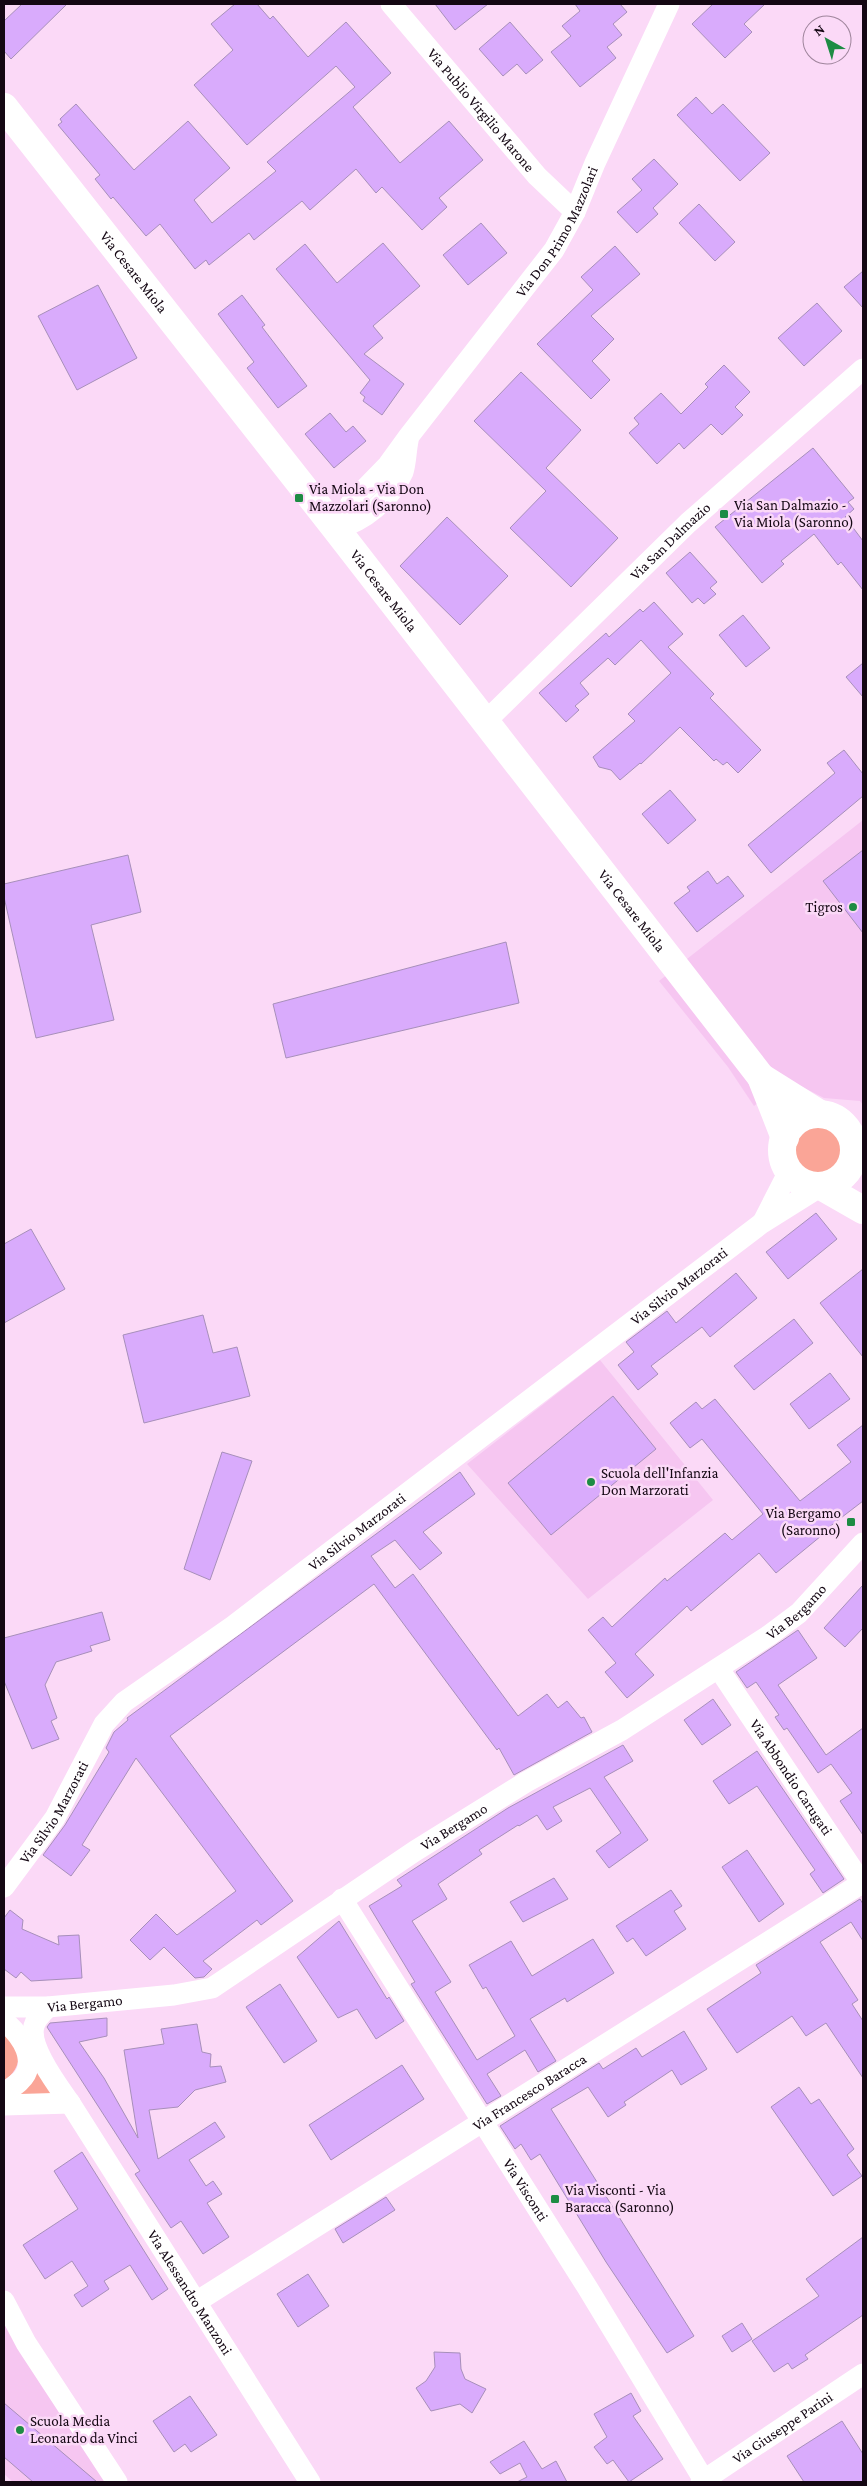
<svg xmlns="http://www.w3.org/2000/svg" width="867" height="2486" font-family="'Crimson Pro',serif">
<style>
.built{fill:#f6c6f1}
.green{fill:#faa597}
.building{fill:#d9abfc;stroke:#a78fba}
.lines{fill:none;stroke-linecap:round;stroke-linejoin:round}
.street{stroke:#fff;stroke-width:21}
.secondary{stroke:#fff;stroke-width:28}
.poi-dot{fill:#1d8c44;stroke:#fbd9f7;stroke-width:2}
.labels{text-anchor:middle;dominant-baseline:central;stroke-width:5;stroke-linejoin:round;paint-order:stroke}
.street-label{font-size:15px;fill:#140713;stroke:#fbd9f7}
.poi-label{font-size:15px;fill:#140713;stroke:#fbd9f7;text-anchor:start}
</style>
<rect width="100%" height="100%" fill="#fbd9f7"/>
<path class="built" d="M863,820V1105L860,1101L824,1098L787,1079L754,1106L728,1067L659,981Z
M600,1360L713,1500L588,1599L467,1464Z
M4,2317L110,2482H13L4,2474Z"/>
<path class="green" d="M790 1148a26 26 0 1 1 52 0a26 26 0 1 1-52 0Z
M4,2033C20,2051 25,2065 4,2081Z
M39,2068L57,2097L11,2094Z"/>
<path class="building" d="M22,4H67L11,59L4,51V21Z
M235,4H257L270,19L273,16L308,57L346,22L391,73L353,107L400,163L449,121L483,160L439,198L447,207L422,230L382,187L376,193L356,169L310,210L302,201L254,240L249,233L209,265L206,260L195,269L160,224L146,236L113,197L111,199L95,179L100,175L58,125L62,122L60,119L76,104L134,170L188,121L230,168L194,200L212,223L276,171L267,162L355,87L336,66L247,145L194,85L233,50L211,24Z
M435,4H488L455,30Z
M575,4H620L627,12L613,24L622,35L607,47L616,58L580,87L551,52L571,36L562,26L580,11Z
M713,4H765L744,24L752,32L725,58L692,24Z
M510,22L543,60L526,74L517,64L503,76L479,49Z
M696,97L712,114L723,104L770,153L740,181L677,115Z
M654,159L678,184L653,208L658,214L637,233L617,212L642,190L632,179Z
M699,204L735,242L715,261L679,223Z
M481,223L507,253L468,285L443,255Z
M383,243L420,286L373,326L383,338L364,354L404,384L382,415L363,401L365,397L360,393L370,380L276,269L305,244L337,283Z
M615,246L640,274L591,316L614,339L592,361L610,380L591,399L537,344L593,290L581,277Z
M863,271V308L844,287Z
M98,285L137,358L77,390L38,316Z
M242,295L265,325L262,327L307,386L278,408L247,368L254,362L218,314Z
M817,303L842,331L804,366L778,338Z
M724,365L750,392L735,407L743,415L722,435L711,424L684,449L679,443L657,464L629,433L639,424L634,418L661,393L681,414L708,387L705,384Z
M521,372L581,430L546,468L618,538L571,587L510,528L546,491L474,421Z
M330,413L346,432L353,426L366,441L334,468L305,434Z
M813,448L854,498L848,502L854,509L845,517L863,541V590L841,562L838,565L814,534L781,561L784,564L762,583L715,527Z
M447,517L508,576L460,625L400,566Z
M690,552L717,582L710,588L716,594L704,604L698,598L692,603L666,573Z
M654,602L683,634L668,647L714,694L710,698L761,750L738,773L727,762L723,765L716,759L714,761L680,727L641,764L640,763L620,780L611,770L599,767L593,757L635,721L628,714L671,673L641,640L615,665L608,658L580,683L589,694L575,706L579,710L566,722L539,693L606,633L609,637L640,609L643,612Z
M743,615L770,648L746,667L719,635Z
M863,663V697L846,677Z
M844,750L863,774V796L771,873L748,845L835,773L827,763Z
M670,790L696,820L668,844L642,814Z
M863,850V933L823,881Z
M128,855L141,912L91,925L114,1020L36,1038L4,897V884Z
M708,871L717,884L728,876L744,896L697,932L674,903L690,891L687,887Z
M506,942L519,1003L286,1058L273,1004Z
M816,1213L837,1239L788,1279L766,1252Z
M31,1229L65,1289L4,1323V1244Z
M863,1269V1357L820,1303Z
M736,1273L757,1298L710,1337L702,1327L651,1366L658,1374L638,1390L618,1365L634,1352L626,1342L667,1311L676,1323Z
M203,1315L213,1353L237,1347L250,1396L144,1423L123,1335Z
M794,1319L813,1343L754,1390L734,1366Z
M830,1373L850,1399L809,1429L790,1404Z
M613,1396L656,1449L551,1535L508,1483Z
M715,1399L800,1501L851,1462L837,1445L863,1425V1501L820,1534L821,1536L776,1573L759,1553L691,1611L687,1606L635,1654L654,1675L627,1698L605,1672L616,1663L588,1630L603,1617L612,1627L665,1578L667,1581L725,1533L732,1540L763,1514L702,1439L690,1448L670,1423L696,1402L702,1409Z
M222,1452L252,1461L210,1580L184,1569Z
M460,1472L475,1494L423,1532L442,1553L420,1570L395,1540L371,1556L395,1588L413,1574L518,1716L547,1694L558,1708L567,1701L581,1718L584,1717L592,1732L514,1775L499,1748L497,1750L374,1584L170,1736L293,1901L261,1925L257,1920L203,1961L212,1969L204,1977L195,1978L164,1947L150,1960L130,1940L156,1914L177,1935L236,1891L136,1758L82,1845L90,1850L71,1876L43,1855L65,1825L109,1752L106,1748L114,1732L128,1720L127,1718Z
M863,1585V1628L845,1647L824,1628Z
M102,1612L110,1640L90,1646L92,1651L56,1662L45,1685L57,1718L51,1721L59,1739L32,1749L4,1681V1638Z
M798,1630L817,1658L778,1685L826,1755L863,1728V1835L840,1801L852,1793L831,1764L818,1773L787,1728L784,1730L775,1717L779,1715L756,1682L747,1688L736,1672Z
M713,1699L731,1725L702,1745L684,1720Z
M623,1745L633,1761L604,1777L648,1840L609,1868L596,1851L621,1833L590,1788L553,1807L562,1821L547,1830L537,1815L519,1826L518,1825L479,1850L482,1854L438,1884L447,1899L412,1921L451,1982L435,1992L477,2060L515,2036L486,1987L483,1989L469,1965L511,1941L532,1976L593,1939L614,1973L567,2002L565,1998L530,2019L556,2061L538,2072L525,2050L487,2074L501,2096L487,2104L411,1984L415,1982L369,1906L402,1886L397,1880L508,1808Z
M757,1751L844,1879L823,1893L810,1874L815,1870L757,1786L729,1804L713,1781Z
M747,1850L784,1904L759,1922L722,1867Z
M554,1878L568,1899L523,1922L510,1902Z
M671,1890L682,1906L674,1911L686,1929L646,1956L633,1938L627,1942L616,1926Z
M860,1899L863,1904V1941L851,1922L820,1942L858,2000L852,2004L863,2021V2078L826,2023L806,2036L792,2016L737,2053L707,2009L761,1973L756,1965Z
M10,1910L23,1920L22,1929L59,1945L58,1936L79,1935L82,1978L31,1981L21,1972L16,1978L4,1969V1918Z
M339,1921L387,1999L389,1997L404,2021L376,2039L357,2009L338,2018L297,1957Z
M280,1984L317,2041L284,2063L246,2007Z
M107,2018V2036L79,2042L104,2078L138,2138L124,2050L164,2044L161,2029L197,2024L202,2052L211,2054L210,2067L221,2066L226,2082L195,2090L178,2107L149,2110L158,2159L215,2122L225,2137L189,2160L206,2186L213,2181L222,2194L207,2203L229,2237L203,2254L181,2221L171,2228L135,2174L140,2171L47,2027L50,2023Z
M684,2031L707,2069L681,2085L672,2070L624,2102L626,2105L608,2117L588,2087L551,2109L694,2336L667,2353L606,2262L540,2154L531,2160L521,2144L515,2149L500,2126L599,2063L603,2069L636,2048L642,2057Z
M402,2065L424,2099L331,2160L309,2125Z
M799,2087L811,2104L819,2099L854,2149L847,2155L862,2176L833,2196L771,2107Z
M82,2152L168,2289L152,2300L130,2265L104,2281L109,2289L82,2307L74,2295L88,2286L72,2261L45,2279L23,2245L78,2209L54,2171Z
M386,2197L395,2210L343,2243L335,2229Z
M863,2237V2315L805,2355L808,2359L792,2369L788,2363L774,2372L752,2341L819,2296L806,2279Z
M308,2274L329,2306L298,2327L277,2294Z
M742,2323L752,2339L732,2352L722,2336Z
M434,2352L460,2353L461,2369L465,2379L486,2389L472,2413L460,2404L431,2411L416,2388L426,2381L435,2367Z
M631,2393L641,2411L633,2416L663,2459L629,2482L613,2460L607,2464L594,2447L607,2437L594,2414Z
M190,2396L217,2435L191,2452L185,2444L174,2452L153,2421Z
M4,2403L97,2482H33L4,2457Z
M842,2421L863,2454V2482H804L787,2456Z
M524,2441L542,2469L556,2461L567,2482H517L527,2477L520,2463L500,2474L490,2462Z"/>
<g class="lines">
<g class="street">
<path id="s1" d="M391,4L537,176L575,212"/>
<path id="s2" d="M336,529L351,503L388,465L409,436L554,250L575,212L595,163L669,4"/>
<path d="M336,529C365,521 390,500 403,472C406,463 406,450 408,441"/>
<path id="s3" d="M485,722L688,523L863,369"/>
<path d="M764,1220L789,1171"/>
<path id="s4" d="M719,1669L863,1885"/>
<path id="s5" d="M4,1887L55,1818L104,1724L124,1702L233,1626L762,1223L821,1186"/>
<path id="s6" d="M342,1899L587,2287L705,2482"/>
<path id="s7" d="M4,2007H48L174,1995L212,1988L415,1851L526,1782L622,1730L768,1636L799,1613L863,1543"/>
<path id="s8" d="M48,2007C43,2012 36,2018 34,2026C28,2047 58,2086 70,2103L310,2482"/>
<path d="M4,2021C21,2035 40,2062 20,2081C15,2086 9,2089 4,2093"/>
<path d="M4,2105L70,2103"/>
<path d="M4,2301L26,2343L117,2482"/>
<path id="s9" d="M196,2302L862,1883"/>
<path id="s10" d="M701,2482L863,2374"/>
</g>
<g class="secondary">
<path id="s11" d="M4,107L336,529L761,1077L785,1138"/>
<path d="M761,1077L820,1114"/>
<circle cx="818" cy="1150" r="36"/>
<path d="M821,1186L863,1210"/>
</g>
</g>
<g class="poi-dot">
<rect x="294" y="493" width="10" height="10" rx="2.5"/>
<rect x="719" y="509" width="10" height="10" rx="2.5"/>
<circle cx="853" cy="907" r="5"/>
<circle cx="591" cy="1482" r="5"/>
<rect x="846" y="1517" width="10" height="10" rx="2.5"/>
<rect x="550" y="2194" width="10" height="10" rx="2.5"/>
<circle cx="20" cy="2430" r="5"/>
</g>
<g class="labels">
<g class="street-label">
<text stroke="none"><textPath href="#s1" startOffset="139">Via Publio Virgilio Marone</textPath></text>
<text stroke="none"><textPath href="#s2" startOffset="372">Via Don Primo Mazzolari</textPath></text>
<text stroke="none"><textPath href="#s11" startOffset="210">Via Cesare Miola</textPath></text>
<text stroke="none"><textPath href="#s3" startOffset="259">Via San Dalmazio</textPath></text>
<text stroke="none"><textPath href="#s11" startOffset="615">Via Cesare Miola</textPath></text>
<text stroke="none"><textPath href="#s11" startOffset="1020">Via Cesare Miola</textPath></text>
<text stroke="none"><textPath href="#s5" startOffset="915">Via Silvio Marzorati</textPath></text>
<text stroke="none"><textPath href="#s5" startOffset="510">Via Silvio Marzorati</textPath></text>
<text stroke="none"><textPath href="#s7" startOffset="905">Via Bergamo</textPath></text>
<text stroke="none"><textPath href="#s4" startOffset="130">Via Abbondio Carugati</textPath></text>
<text stroke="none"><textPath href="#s5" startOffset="90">Via Silvio Marzorati</textPath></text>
<text stroke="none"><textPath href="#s7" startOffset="500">Via Bergamo</textPath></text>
<text stroke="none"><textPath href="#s7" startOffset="81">Via Bergamo</textPath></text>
<text stroke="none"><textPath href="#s9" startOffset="394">Via Francesco Baracca</textPath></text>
<text stroke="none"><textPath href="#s6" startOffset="344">Via Visconti</textPath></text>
<text stroke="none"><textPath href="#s8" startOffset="335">Via Alessandro Manzoni</textPath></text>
<text stroke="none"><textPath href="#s10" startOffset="98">Via Giuseppe Parini</textPath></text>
</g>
<g class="poi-label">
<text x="309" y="489">Via Miola - Via Don<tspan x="309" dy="17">Mazzolari (Saronno)</tspan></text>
<text x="734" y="505">Via San Dalmazio -<tspan x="734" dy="17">Via Miola (Saronno)</tspan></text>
<text x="843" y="907" text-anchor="end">Tigros</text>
<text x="601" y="1473">Scuola dell'Infanzia<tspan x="601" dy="17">Don Marzorati</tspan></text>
<text x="841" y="1513" text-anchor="end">Via Bergamo<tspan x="841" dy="17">(Saronno)</tspan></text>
<text x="565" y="2190">Via Visconti - Via<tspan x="565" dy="17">Baracca (Saronno)</tspan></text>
<text x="30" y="2421">Scuola Media<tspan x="30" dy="17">Leonardo da Vinci</tspan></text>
</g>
</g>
<rect width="867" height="2486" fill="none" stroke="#140713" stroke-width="10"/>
<g transform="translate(827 40) rotate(321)"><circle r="24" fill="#fbd9f7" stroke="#9f859c"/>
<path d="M0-4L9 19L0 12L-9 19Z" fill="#1d8c44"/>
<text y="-8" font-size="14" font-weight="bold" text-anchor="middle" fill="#140713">N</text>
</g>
</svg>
